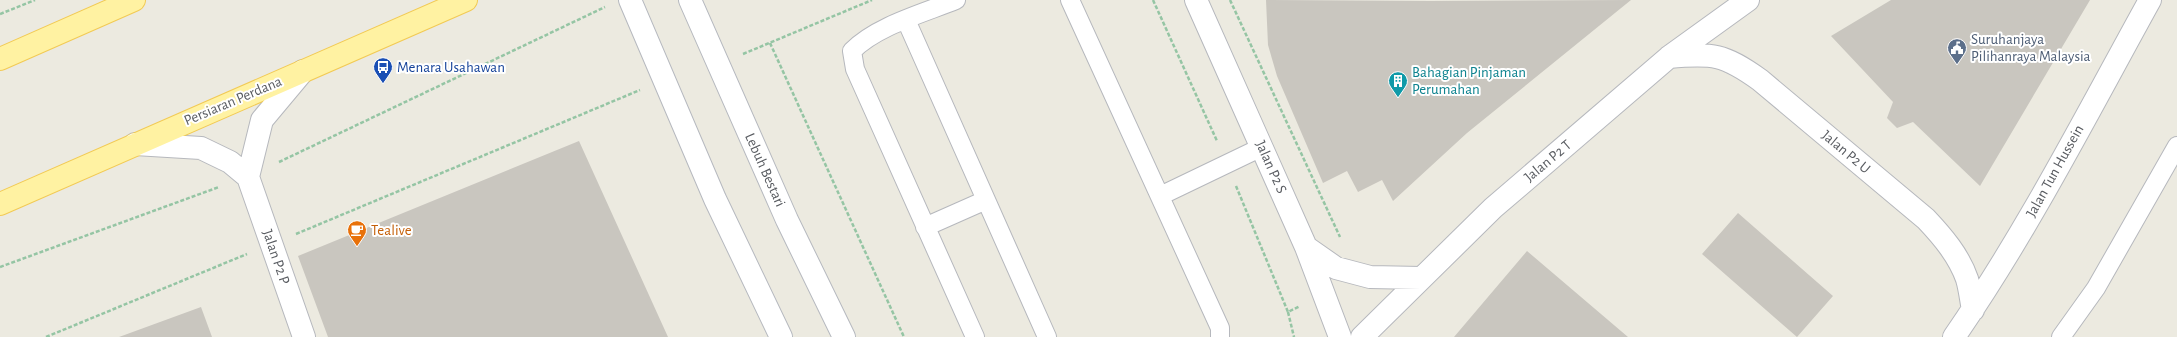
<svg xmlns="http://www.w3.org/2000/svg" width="2177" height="337" font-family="'Alegreya Sans',sans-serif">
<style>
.building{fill:#c9c6bf}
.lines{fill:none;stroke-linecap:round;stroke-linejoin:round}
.lane-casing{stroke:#b6b8bd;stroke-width:20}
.street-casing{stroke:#b6b8bd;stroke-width:24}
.secondary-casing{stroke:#b6b9bf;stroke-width:24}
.primary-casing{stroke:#f2ca54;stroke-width:24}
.path{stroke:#95c5a4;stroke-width:2.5;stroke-dasharray:4 2;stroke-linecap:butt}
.lane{stroke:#fff;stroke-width:18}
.street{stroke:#fff;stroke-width:22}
.secondary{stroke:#fff;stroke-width:22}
.primary{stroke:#fff2a2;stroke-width:22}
.labels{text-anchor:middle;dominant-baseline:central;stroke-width:4;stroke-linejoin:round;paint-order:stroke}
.service-label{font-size:15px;fill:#4e5e75;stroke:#fff;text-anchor:start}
.transit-label{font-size:15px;fill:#164399;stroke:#fff;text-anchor:start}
.culture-label{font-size:15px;fill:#0d838f;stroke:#fff;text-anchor:start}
.street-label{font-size:15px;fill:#595c61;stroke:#fff}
.food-label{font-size:15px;fill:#c56008;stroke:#fff;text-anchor:start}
</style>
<rect width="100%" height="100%" fill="#eceae0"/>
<path class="building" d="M1266,0L1430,1L1631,0L1467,133L1393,201L1382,180L1358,192L1347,171L1323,183L1277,76L1268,45Z
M1891,0H2090L1980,186L1913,122L1897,128L1887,118L1893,102L1831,36Z
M579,141L668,337H328L298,256Z
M1738,213L1833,296L1797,337L1702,254Z
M1527,251L1628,337H1454Z
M201,307L212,337H119Z"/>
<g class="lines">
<g class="lane-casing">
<path id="lane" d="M956,0C924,13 876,26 852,51L855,69L975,337
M1070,0L1220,328V337
M906,20L1047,337
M1160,196L1262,147
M925,227L986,200
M2061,337L2096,288L2177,146"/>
</g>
<g class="street-casing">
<path id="street" d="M1196,0L1306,247L1340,337
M1669,57C1713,53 1724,54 1760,80L1926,219C1943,237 1959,256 1967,279C1970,289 1971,300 1973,310
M135,144L201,148L230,162L248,177L304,337
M248,177L262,120L303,71
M1306,247L1336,268L1370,277L1421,278
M1362,337L1493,208L1669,57L1748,0
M1954,337C2028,230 2087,114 2150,0"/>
</g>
<g class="secondary-casing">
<path id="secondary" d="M630,0L715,199L781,337
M690,0L787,220L844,337"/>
</g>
<g class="primary-casing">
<path id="primary" d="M0,59L134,0
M0,204L466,0"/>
</g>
<path class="path" d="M1153,0L1217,141
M1230,0L1340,237
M0,14L35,0
M770,43L904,337
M743,54L872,0
M279,162L605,7
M1236,186L1288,312L1300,306
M296,234L640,90
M0,267L219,187
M1288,312L1294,337
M46,337L247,254"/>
<use href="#lane" class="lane"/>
<use href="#street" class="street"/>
<use href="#secondary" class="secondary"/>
<use href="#primary" class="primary"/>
</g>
<defs>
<g id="civic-pin" transform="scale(1)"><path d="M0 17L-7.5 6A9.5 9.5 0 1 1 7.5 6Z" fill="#5c6f8a" stroke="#fff"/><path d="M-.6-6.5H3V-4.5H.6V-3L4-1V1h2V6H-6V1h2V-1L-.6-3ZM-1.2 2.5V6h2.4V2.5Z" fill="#fff"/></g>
<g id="bus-pin" transform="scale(1)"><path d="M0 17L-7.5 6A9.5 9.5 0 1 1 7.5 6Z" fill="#1a4fb4" stroke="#fff"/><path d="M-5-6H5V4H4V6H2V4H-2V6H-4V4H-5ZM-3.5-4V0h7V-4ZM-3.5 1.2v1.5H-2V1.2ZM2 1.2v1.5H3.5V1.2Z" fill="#fff"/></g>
<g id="building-pin" transform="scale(1)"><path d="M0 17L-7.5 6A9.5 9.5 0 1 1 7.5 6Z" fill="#0f9aa8" stroke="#fff"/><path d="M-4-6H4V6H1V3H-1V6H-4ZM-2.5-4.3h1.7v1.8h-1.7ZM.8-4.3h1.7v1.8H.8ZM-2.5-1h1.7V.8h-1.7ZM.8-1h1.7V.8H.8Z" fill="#fff"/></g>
<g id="cafe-pin" transform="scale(1)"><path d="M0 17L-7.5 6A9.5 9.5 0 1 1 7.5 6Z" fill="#e8710a" stroke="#fff"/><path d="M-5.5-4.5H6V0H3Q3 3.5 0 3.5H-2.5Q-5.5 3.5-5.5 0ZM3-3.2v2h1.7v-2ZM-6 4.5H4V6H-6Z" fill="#fff"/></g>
</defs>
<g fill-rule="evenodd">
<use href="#civic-pin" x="1957" y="48"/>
<use href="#bus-pin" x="383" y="67"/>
<use href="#building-pin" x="1398" y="81"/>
<use href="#cafe-pin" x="357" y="230"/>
</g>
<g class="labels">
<g class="service-label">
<text x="1971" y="39">Suruhanjaya<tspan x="1971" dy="17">Pilihanraya Malaysia</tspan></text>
</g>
<g class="transit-label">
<text x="397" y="67">Menara Usahawan</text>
</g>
<g class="culture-label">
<text x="1412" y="72">Bahagian Pinjaman<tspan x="1412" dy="17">Perumahan</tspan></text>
</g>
<g class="street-label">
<text transform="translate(233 101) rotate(-23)">Persiaran Perdana</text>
<text transform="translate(1846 152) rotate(40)">Jalan P2 U</text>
<text transform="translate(1548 161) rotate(-40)">Jalan P2 T</text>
<text transform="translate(1271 167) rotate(66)">Jalan P2 S</text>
<text transform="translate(765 170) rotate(66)">Lebuh Bestari</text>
<text transform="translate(2055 171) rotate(-61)">Jalan Tun Hussein</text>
<text transform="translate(276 257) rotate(71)">Jalan P2 P</text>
</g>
<g class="food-label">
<text x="371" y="230">Tealive</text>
</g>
</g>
</svg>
